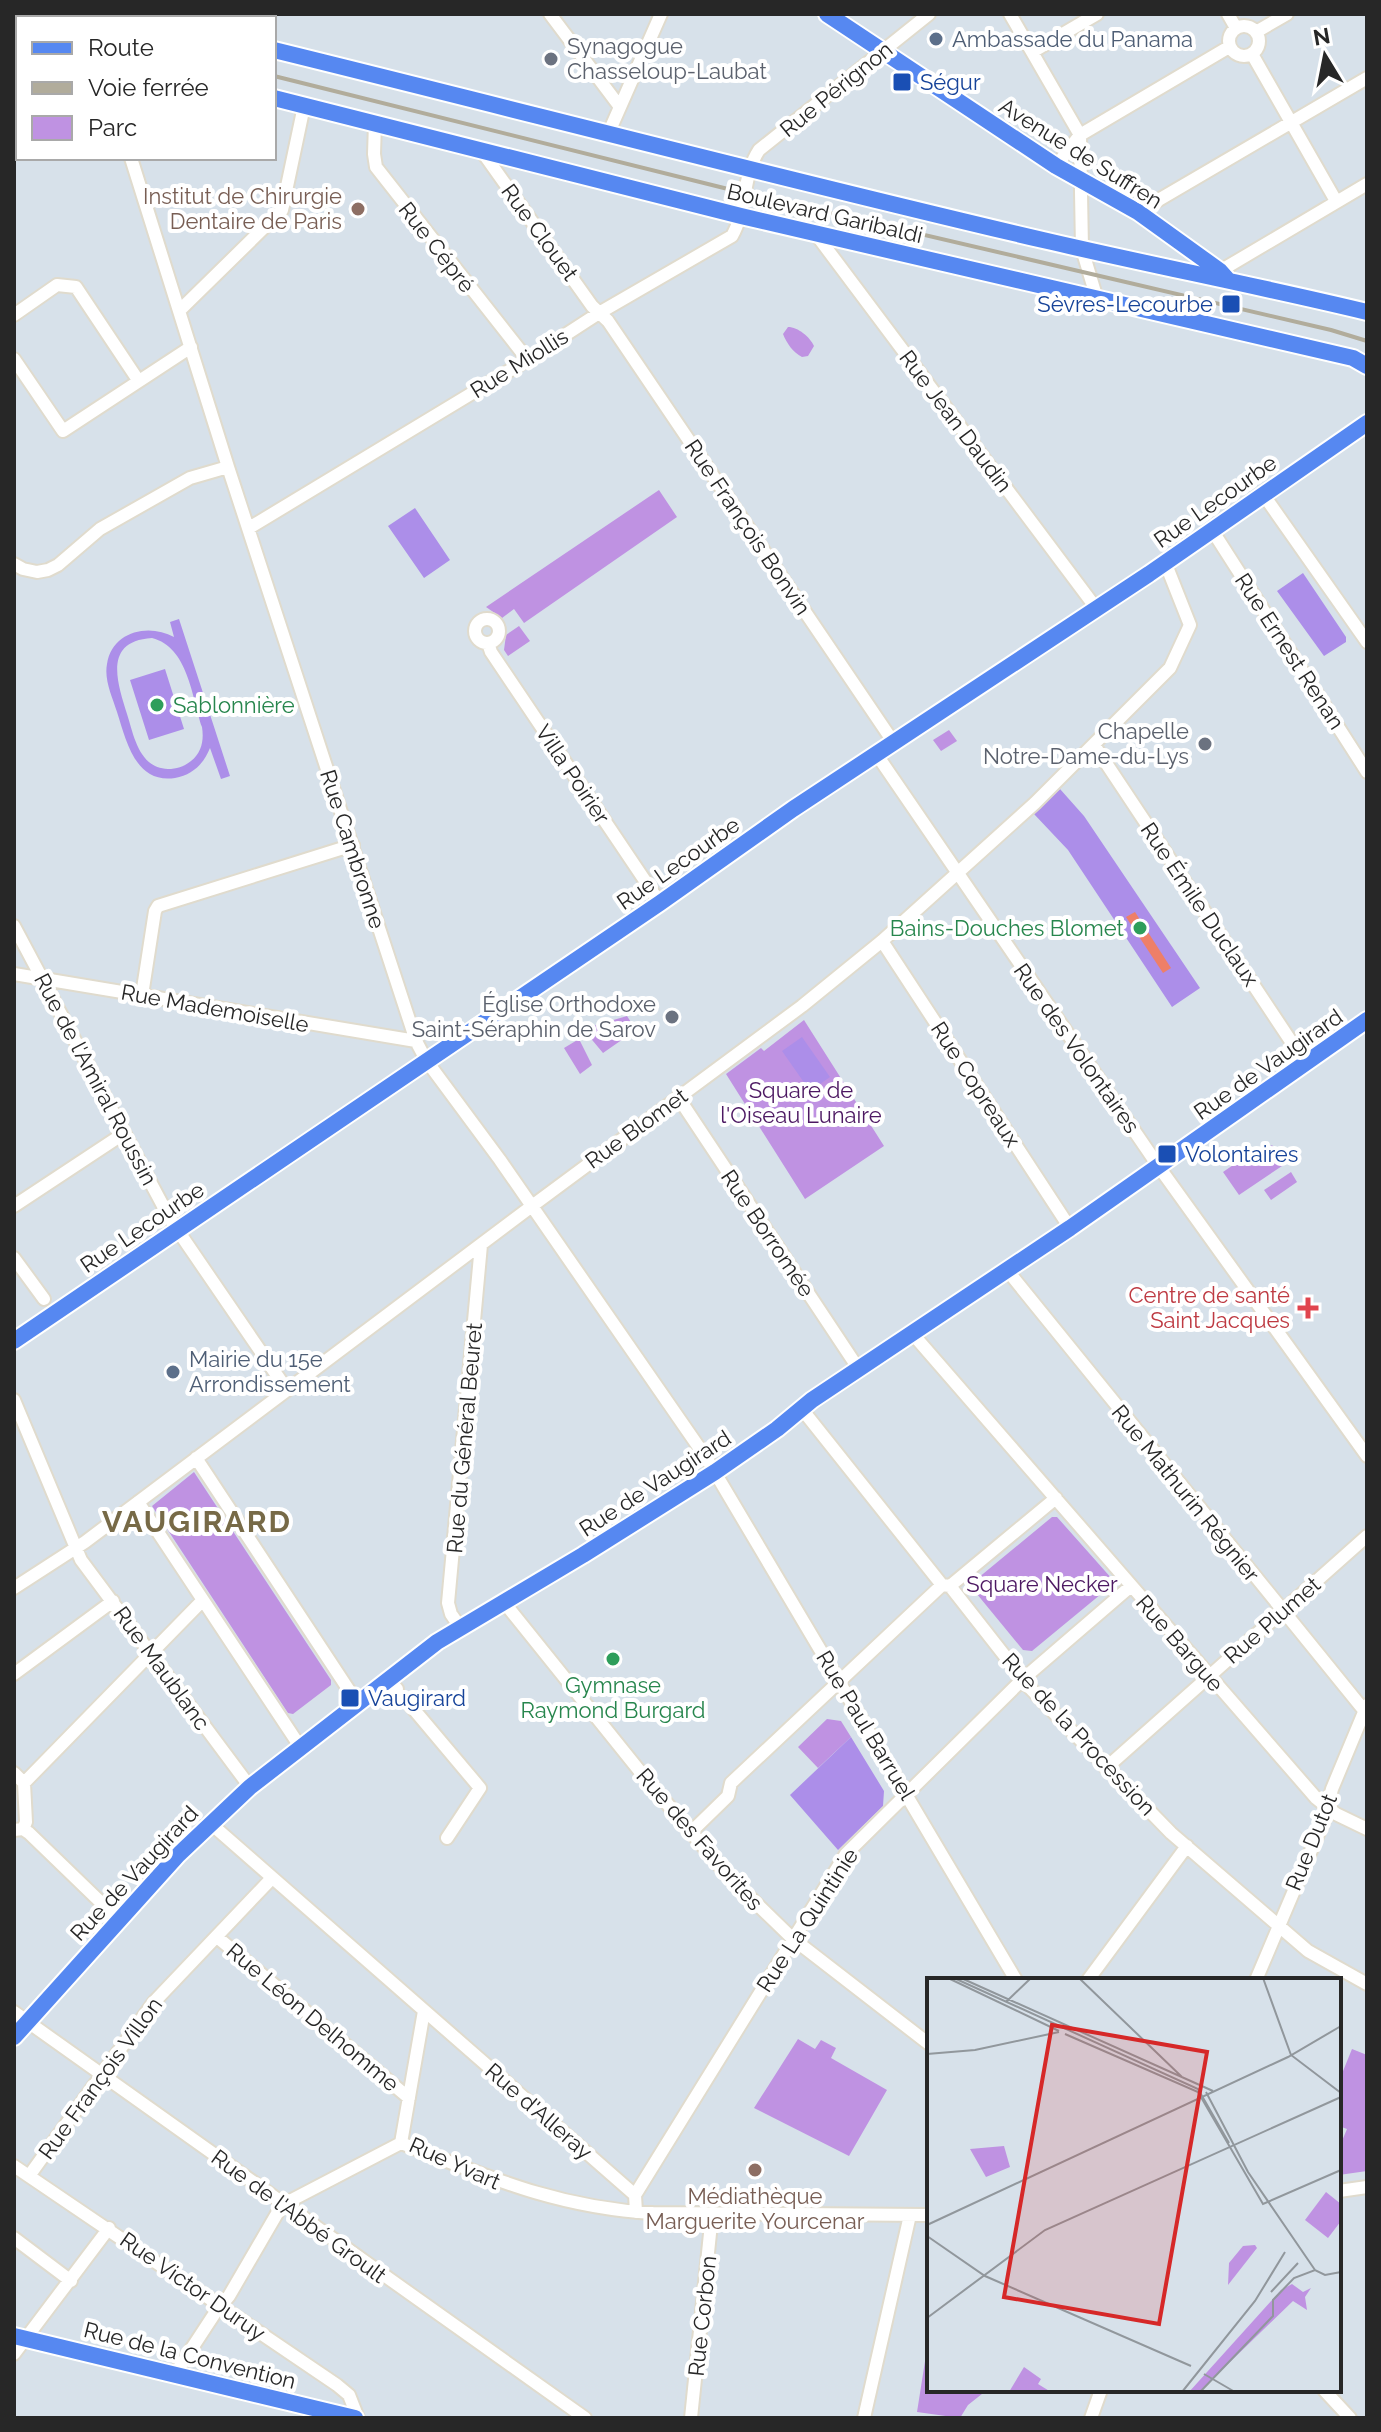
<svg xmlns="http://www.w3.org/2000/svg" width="1381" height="2432" font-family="Raleway,sans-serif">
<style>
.green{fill:#bf92e2}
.pitch{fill:#ac8ee9;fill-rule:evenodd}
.water{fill:#ee7f68}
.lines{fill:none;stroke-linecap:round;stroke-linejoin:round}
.minor-casing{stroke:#e0dbcd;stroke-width:16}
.major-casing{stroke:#fff;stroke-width:20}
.minor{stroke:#fff;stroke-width:12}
.major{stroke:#5688f1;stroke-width:16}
.rail{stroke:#b1ac9b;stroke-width:4}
.service-dot{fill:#5c6f8a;stroke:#fff;stroke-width:3}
.worship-dot{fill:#6b7280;stroke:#fff;stroke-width:3}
.transit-dot{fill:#1a4fb4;stroke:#fff;stroke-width:3}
.education-dot{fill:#8d6e63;stroke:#fff;stroke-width:3}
.leisure-dot{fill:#2e9e5b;stroke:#fff;stroke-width:3}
.health-dot{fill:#e0444e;stroke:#fff;stroke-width:3}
.labels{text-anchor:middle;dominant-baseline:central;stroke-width:8;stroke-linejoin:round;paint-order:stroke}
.service-label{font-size:22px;fill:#4e5e75;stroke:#fff;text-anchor:start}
.worship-label{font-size:22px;fill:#5b616d;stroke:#fff;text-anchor:end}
.transit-label{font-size:22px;fill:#164399;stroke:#fff;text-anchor:start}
.street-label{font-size:22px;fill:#272727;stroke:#fff}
.education-label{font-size:22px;fill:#785e54;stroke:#fff;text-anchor:end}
.leisure-label{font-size:22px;fill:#27864d;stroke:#fff;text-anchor:start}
.park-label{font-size:22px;fill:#4c1862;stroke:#fff}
.health-label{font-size:22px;fill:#be3a42;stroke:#fff;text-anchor:end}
.district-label{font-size:30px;font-weight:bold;letter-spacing:2px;fill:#776a47;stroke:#fff}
.inset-road{fill:none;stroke:#91979c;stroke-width:2}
.view{fill:#d62828;fill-opacity:0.15;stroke:#d62828;stroke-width:4}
.inset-edge{fill:none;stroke:#272727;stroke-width:4}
</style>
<rect width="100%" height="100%" fill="#d7e1ea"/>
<path class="green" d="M788,327C798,327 810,337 814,346L808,356L802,357C793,352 787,344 783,334Z
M1232,487L1237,494L1211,513L1206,506Z
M659,490L677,517L524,623L514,609L502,618L486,607Z
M519,626L530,641L508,656L504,650L506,635Z
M949,730L957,741L941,751L933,740Z
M627,1016L636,1030L603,1053L583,1029Z
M804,1020L884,1146L805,1199L726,1074L761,1048L764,1051Z
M579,1039L592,1065L580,1074L564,1048Z
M1272,1145L1285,1164L1239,1195L1223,1172L1245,1157L1249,1161Z
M1291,1172L1297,1182L1271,1200L1264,1190Z
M194,1472L331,1680V1685L293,1714L288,1713L152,1506Z
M1052,1517H1057L1113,1580L1112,1585L1032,1651L1023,1650L972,1588V1583Z
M827,1719L841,1721L851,1737L818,1768L798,1747Z
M798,2039L815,2049L821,2040L836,2048L831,2058L887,2090L849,2156L754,2108Z
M1352,2049L1367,2055V2171L1339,2175V2148L1347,2129L1339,2126V2081Z
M929,2336V2390H987L968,2405L960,2418L917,2412Z"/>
<path class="pitch" d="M415,508L450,560L424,578L388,526Z
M1303,573L1346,637V642L1324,656L1277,591Z
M179,619L230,776L221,779L210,748C204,763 193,775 175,778C135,784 126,740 117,712C112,696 104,680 107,664C112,631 149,623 174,637L170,622ZM152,638C188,647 192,697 202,727C204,740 202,752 191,761C185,766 177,769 168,769C139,768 134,736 127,714C117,682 103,641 152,638Z
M165,669L184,729L149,740L130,680Z
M1060,789L1084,816L1200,988L1172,1007L1068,850L1034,814Z
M802,1037L830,1077L810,1091L782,1051Z
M851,1737L884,1791L883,1806L838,1850L790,1795Z"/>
<path class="water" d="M1135,912L1171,968L1163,973L1126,917Z"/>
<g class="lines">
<g class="minor-casing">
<path id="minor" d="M550,14L620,107
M1010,14L1080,135L1082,249L1097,299
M1228,14L1236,28
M232,18L235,14
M1229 41a15 15 0 1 1 30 0a15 15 0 1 1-30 0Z
M1256,32L1287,14
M1032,52L1097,14
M1252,54L1336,201
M375,123L374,154L376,167L527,359
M609,132L661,14
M481,150L592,306L608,321L894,743
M14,152L18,146
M131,158L228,467L416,1041L426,1060L500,1160L707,1459L1016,1980
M1056,166L1080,135L1229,47
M1138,212L1367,78
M815,233L1096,608
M1220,271L1367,184
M179,311L282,210L304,106
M14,315L57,285L76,287L138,380
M14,359L63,431L191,347
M1263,494L1367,642
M249,528L522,363L599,313L732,236C747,210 742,176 759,150L929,14
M1212,530L1367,772
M14,564L23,569L37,572L48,570L58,565L100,529L190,478L228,467
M475 631a12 12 0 1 1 24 0a12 12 0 1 1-24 0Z
M488,643L491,652L660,903
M1094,745L1306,1064
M877,755L1159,1167L1367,1456
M14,926L170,1219L287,1390
M882,941L1070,1228
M14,974L416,1041
M142,995L155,911L158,906L353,845
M678,1097L858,1368
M14,1206L123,1134
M14,1258L44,1299
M1007,1270L1367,1714
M911,1332L1316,1798L1336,1814L1367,1829
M14,1400L81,1560L250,1787
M801,1408L942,1585L950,1586L1030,1688L1171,1833L1308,1951L1367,1984
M196,1458L358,1704
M138,1502L301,1748
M950,1586L1056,1498
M14,1588L85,1542L532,1206L802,1006L882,941L1035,803L1170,668L1190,625L1165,562
M503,1601L642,1774L730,1878L792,1938L929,2044
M460,1627L451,1614L448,1603L481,1245
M14,1674L113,1601
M388,1680L397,1689
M411,1706L480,1788L447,1838
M1106,1768L1367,1536
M14,1773L24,1783L26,1822L23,1829
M24,1783L203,1600
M210,1823L635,2195L636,2212
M14,1830L23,1829L29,1833L119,1920
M690,1833L728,1796L731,1783L942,1585
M217,1937L409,2098
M1088,1980L1187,1846
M1256,1980L1324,1820L1332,1789L1367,1705
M14,2012L585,2418
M401,2143C488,2177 558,2208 653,2213L929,2215
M401,2143L424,2011
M14,2166L337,2385L349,2395L358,2418
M29,2176L154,2002L272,1878
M1339,2191L1367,2187
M635,2195L846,1854L1023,1679L1131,1586
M14,2238L71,2281
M14,2354L109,2228
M175,2374L215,2313L229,2296L282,2205L401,2143
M1324,2390L1350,2418
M691,2418L712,2214
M864,2418L910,2215
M1091,2418L1101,2390"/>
</g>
<g class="major-casing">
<path id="major" d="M126,14L142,18
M827,14L1056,166L1138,212L1220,271L1228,280
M76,18L77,14
M14,30L18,31
M274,50C530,113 786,180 1043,240C1150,265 1259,286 1367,312
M14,71L18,69
M274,98L741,216L1353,358L1367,366
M14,1341L660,903L793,809L1149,574L1367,423
M14,2037L178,1855L250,1787L437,1642L583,1555L715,1472L777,1429L812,1400L1070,1228L1367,1020
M14,2336L355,2418"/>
</g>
<use href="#minor" class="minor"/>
<use href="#major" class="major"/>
<path class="rail" d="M35,14L50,18
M59,14L74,18
M274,76L728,189L1331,330L1367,341"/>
</g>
<g class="service-dot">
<circle cx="936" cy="39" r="8"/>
<circle cx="173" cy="1372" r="8"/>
</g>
<g class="worship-dot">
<circle cx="551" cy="59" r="8"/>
<circle cx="1205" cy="744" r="8"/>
<circle cx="672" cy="1017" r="8"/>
</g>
<g class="transit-dot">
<rect x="892" y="72" width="20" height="20" rx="4"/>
<rect x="1221" y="294" width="20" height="20" rx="4"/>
<rect x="1157" y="1144" width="20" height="20" rx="4"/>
<rect x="340" y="1688" width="20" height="20" rx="4"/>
</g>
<g class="education-dot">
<circle cx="358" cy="209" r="8"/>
<circle cx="755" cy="2170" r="8"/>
</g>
<g class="leisure-dot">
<circle cx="157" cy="705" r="8"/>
<circle cx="1140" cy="928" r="8"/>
<circle cx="613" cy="1659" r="8"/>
</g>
<path class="health-dot" d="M1304 1296h8v8h8v8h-8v8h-8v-8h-8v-8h8z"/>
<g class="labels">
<g class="service-label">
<text x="952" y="39">Ambassade du Panama</text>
<text x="189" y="1359">Mairie du 15e<tspan x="189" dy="25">Arrondissement</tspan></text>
</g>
<g class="worship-label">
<text x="567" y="46" text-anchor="start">Synagogue<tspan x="567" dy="25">Chasseloup-Laubat</tspan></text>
<text x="1189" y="731">Chapelle<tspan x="1189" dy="25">Notre-Dame-du-Lys</tspan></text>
<text x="656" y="1004">Église Orthodoxe<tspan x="656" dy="25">Saint-Séraphin de Sarov</tspan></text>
</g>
<g class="transit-label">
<text x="920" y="82">Ségur</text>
<text x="1213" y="304" text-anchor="end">Sèvres-Lecourbe</text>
<text x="1185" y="1154">Volontaires</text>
<text x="368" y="1698">Vaugirard</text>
</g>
<g class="street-label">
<text transform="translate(836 89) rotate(-39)">Rue Pérignon</text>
<text transform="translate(1081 153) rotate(32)">Avenue de Suffren</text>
<text transform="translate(825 213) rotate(13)">Boulevard Garibaldi</text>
<text transform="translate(540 232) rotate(54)">Rue Clouet</text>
<text transform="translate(437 247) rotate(52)">Rue Cépré</text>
<text transform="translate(519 363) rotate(-32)">Rue Miollis</text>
<text transform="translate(956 421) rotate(53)">Rue Jean Daudin</text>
<text transform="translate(1215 501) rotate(-35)">Rue Lecourbe</text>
<text transform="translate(748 527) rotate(56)">Rue François Bonvin</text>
<text transform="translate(1290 651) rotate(57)">Rue Ernest Renan</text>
<text transform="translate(573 774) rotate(56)">Villa Poirier</text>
<text transform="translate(353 849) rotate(72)">Rue Cambronne</text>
<text transform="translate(678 863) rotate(-35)">Rue Lecourbe</text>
<text transform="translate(1200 904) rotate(56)">Rue Émile Duclaux</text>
<text transform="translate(215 1008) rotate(10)">Rue Mademoiselle</text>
<text transform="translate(1077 1048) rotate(55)">Rue des Volontaires</text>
<text transform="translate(1268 1064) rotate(-35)">Rue de Vaugirard</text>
<text transform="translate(96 1079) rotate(62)">Rue de l'Amiral Roussin</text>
<text transform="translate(976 1084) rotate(57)">Rue Copreaux</text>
<text transform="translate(636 1128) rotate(-36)">Rue Blomet</text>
<text transform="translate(142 1227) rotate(-34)">Rue Lecourbe</text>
<text transform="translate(768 1233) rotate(56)">Rue Borromée</text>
<text transform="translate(464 1438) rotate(-85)">Rue du Général Beuret</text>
<text transform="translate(655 1483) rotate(-33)">Rue de Vaugirard</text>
<text transform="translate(1186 1493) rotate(51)">Rue Mathurin Régnier</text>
<text transform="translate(1272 1620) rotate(-41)">Rue Plumet</text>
<text transform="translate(1180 1643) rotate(49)">Rue Bargue</text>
<text transform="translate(162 1668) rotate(54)">Rue Maublanc</text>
<text transform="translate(866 1725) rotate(59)">Rue Paul Barruel</text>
<text transform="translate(1079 1734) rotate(47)">Rue de la Procession</text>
<text transform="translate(700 1839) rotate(49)">Rue des Favorites</text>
<text transform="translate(1311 1842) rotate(-68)">Rue Dutot</text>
<text transform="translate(134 1873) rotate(-47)">Rue de Vaugirard</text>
<text transform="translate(807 1920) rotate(-57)">Rue La Quintinie</text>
<text transform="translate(313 2017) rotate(40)">Rue Léon Delhomme</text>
<text transform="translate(100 2078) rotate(-54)">Rue François Villon</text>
<text transform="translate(539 2111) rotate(41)">Rue d'Alleray</text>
<text transform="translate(455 2163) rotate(24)">Rue Yvart</text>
<text transform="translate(299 2216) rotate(36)">Rue de l'Abbé Groult</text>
<text transform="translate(193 2286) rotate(35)">Rue Victor Duruy</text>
<text transform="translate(702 2316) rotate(-84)">Rue Corbon</text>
<text transform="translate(190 2355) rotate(14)">Rue de la Convention</text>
</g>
<g class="education-label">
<text x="342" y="196">Institut de Chirurgie<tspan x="342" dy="25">Dentaire de Paris</tspan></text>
<text x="755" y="2196" text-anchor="middle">Médiathèque<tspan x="755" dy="25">Marguerite Yourcenar</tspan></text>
</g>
<g class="leisure-label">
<text x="173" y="705">Sablonnière</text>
<text x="1124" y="928" text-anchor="end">Bains-Douches Blomet</text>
<text x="613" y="1685" text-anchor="middle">Gymnase<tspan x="613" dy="25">Raymond Burgard</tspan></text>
</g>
<g class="park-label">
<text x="801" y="1090">Square de<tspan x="801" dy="25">l'Oiseau Lunaire</tspan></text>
<text x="1042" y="1584">Square Necker</text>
</g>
<g class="health-label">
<text x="1290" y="1295">Centre de santé<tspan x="1290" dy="25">Saint Jacques</tspan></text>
</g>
<g class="district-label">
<text x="197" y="1521">VAUGIRARD</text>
</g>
</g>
<g transform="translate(927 1978)">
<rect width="414" height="414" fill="#d7e1ea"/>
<path d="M77,168L83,189L59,199L43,171ZM399,214L414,226V243L401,260L378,242ZM328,267L330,270L301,307L302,285L316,268ZM365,306L376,314L384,310L378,319L380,332L366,323L272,414H262L354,312ZM97,389L114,401L111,406L124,414H82Z" fill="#bf92e2"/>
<path class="inset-road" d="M21,0L132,53M27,0L271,111L302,165M34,0L286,113M152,0L255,99M336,0L364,77L414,115M79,24L104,0M138,56L271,114L336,226L414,192M0,76L48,72L132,54M279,114L321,194L388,292M0,247L361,79L414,48M0,258L58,298L264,388M344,314L371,285M0,340L118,252L414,119M277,396L308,414M255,414L328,323L358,274M273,414L346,338V322L367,300L388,292L398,297L414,294"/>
<path class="view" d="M125,47L280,74L232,346L77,319Z"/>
<rect width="414" height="414" class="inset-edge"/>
</g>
<rect width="1381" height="2432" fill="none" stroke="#272727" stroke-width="32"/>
<rect x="16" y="16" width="260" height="144" fill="#ffffff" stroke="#a9a9a9" stroke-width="2"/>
<rect x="32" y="42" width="40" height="12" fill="#5688f1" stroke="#a9a9a9" stroke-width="2"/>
<text x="88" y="56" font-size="24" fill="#272727">Route</text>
<rect x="32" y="82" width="40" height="12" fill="#b1ac9b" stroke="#a9a9a9" stroke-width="2"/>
<text x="88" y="96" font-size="24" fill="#272727">Voie ferrée</text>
<rect x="32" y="116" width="40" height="24" fill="#bf92e2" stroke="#a9a9a9" stroke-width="2"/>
<text x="88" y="136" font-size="24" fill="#272727">Parc</text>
<g transform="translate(1325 56) rotate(350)" stroke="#ffffff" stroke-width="6" paint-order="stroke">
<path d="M0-6L14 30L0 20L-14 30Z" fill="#272727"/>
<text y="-12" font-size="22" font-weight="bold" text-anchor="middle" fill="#272727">N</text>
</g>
</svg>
